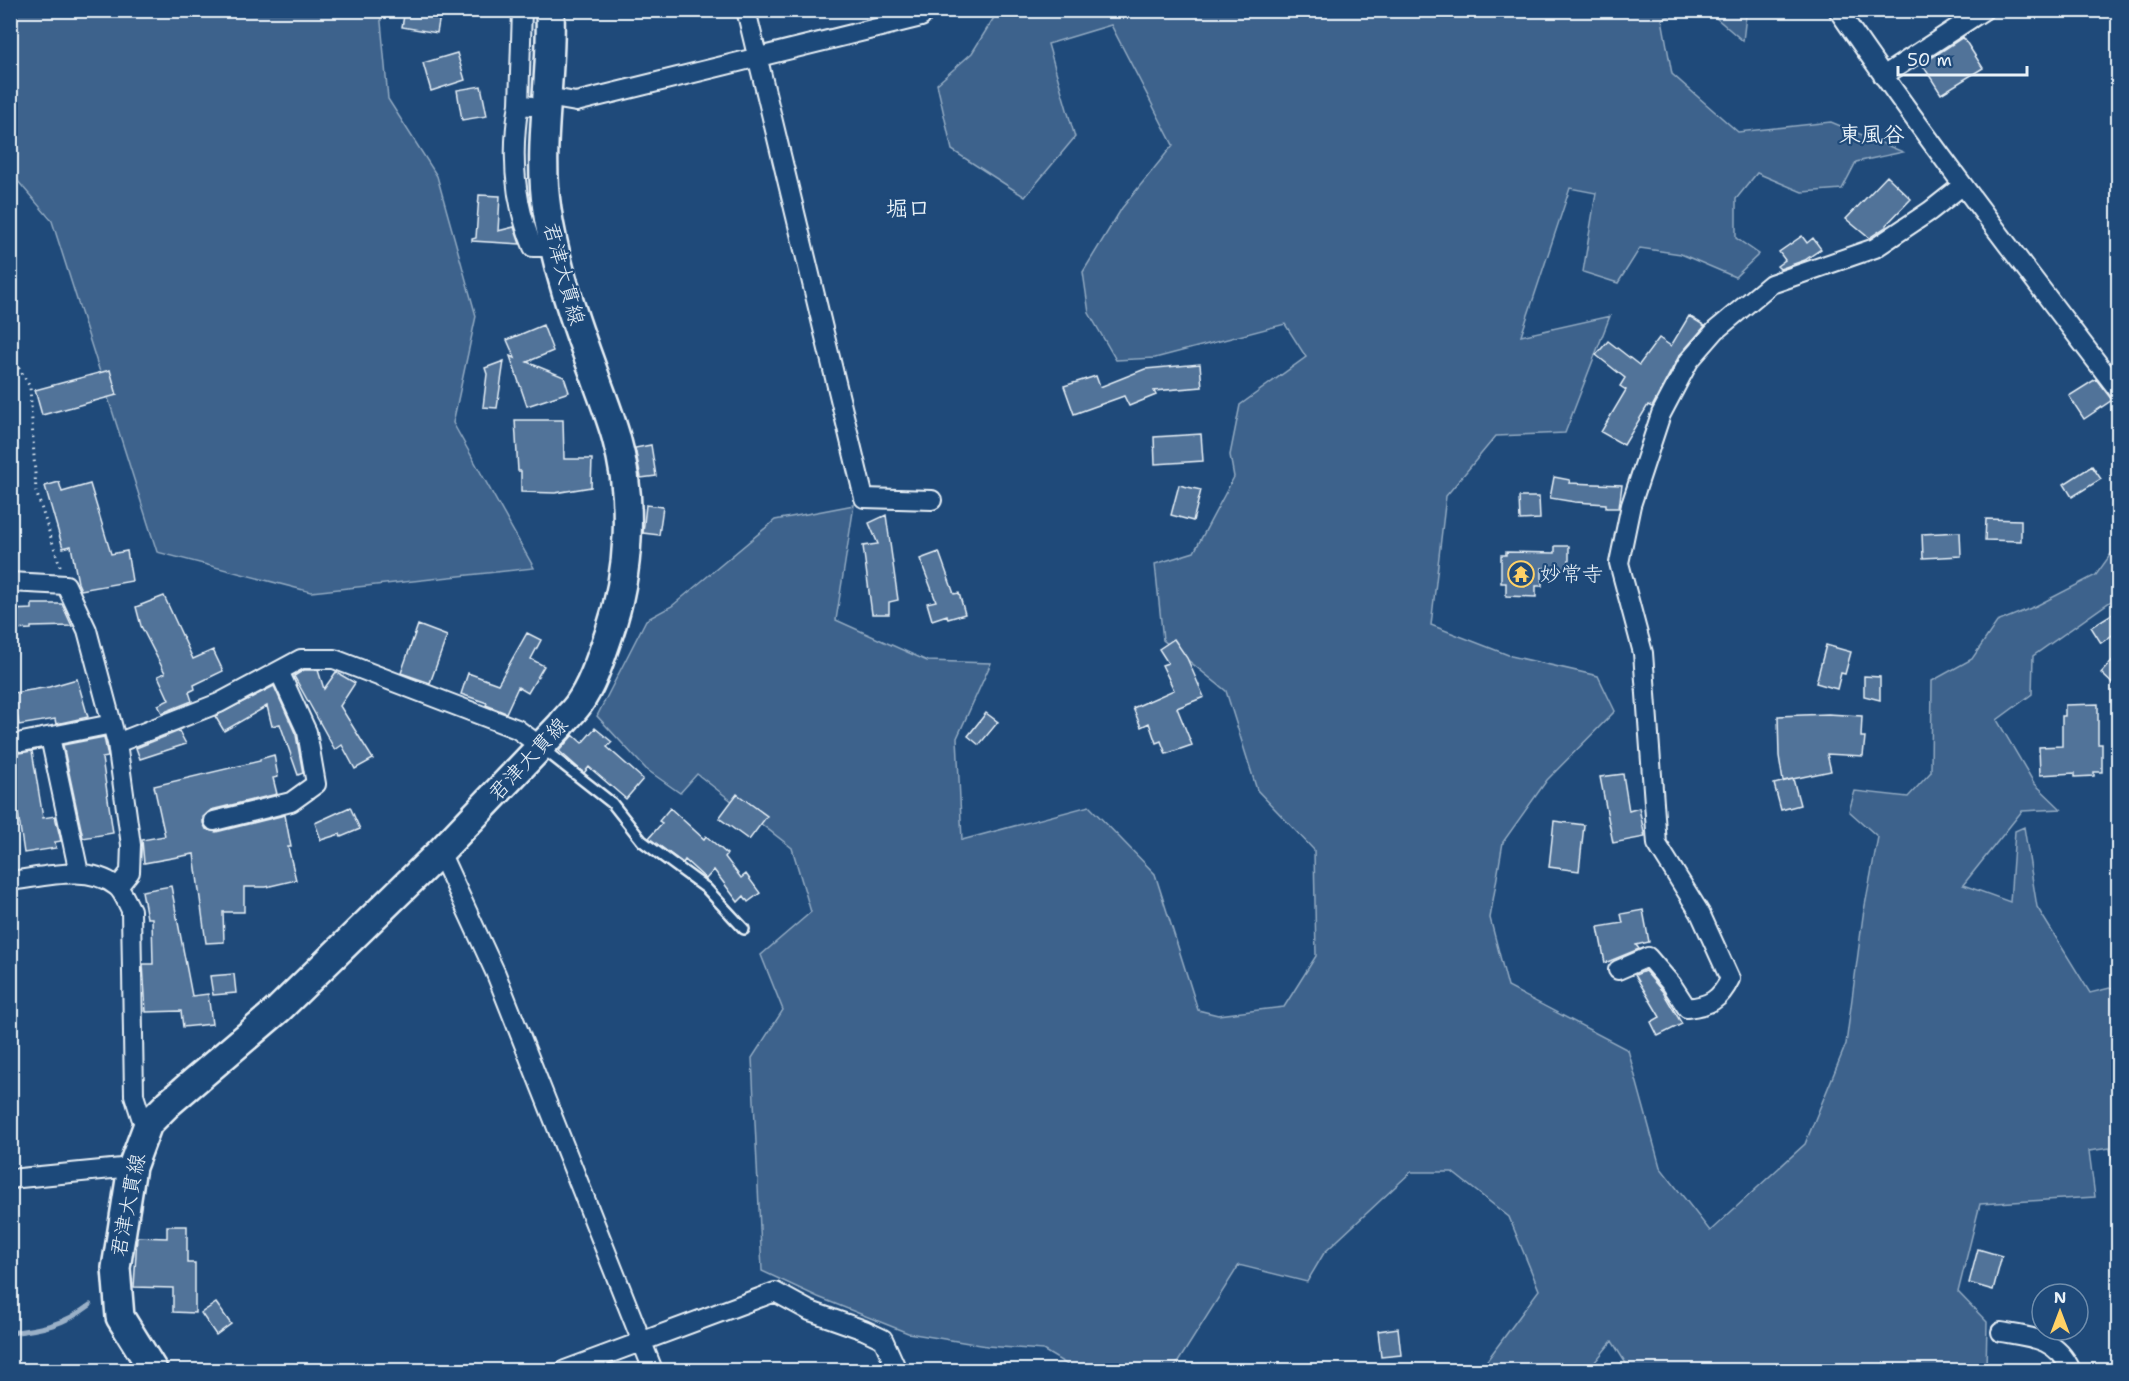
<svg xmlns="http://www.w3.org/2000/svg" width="2129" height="1381" font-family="'Shantell Sans','Klee One',sans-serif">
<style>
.green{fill:#3c628c;stroke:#92aac2;stroke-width:1.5}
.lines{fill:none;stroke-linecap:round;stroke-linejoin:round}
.stream{stroke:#9ab0c7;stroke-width:5}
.building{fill:#517399;stroke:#e8f1f8;stroke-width:1.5}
.service-casing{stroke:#e8f1f8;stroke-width:14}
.minor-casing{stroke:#e8f1f8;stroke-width:22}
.secondary-casing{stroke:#e8f1f8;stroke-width:32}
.path{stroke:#e8f1f8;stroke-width:3;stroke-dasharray:1.5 4.5;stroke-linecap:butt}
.service{stroke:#1f4a7a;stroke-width:9}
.minor{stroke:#1f4a7a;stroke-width:18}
.secondary{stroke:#1f4a7a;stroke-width:27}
.labels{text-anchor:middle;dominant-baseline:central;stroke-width:4.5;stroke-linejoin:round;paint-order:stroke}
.street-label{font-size:21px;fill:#e8f1f8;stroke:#1f4a7a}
.poi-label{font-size:21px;fill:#e8f1f8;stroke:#1f4a7a;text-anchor:start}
.neighbourhood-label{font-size:22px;font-weight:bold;fill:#e8f1f8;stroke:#1f4a7a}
</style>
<rect width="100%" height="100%" fill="#1f4a7a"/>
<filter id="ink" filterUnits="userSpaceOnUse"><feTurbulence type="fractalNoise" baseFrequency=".0167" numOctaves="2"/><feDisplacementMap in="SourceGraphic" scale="12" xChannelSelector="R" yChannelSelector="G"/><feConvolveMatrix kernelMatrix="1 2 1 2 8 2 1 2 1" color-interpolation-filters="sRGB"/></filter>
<g filter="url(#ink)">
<path class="green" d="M10,11H380L388,99L437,176L476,316L453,423L534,568L311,592L157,552L52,221L11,173Z
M998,11H1684L1662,19L1672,74L1738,132L1831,122L1903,152L1856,162L1842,189L1802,192L1757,173L1736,199V238L1759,254L1735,277L1681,254L1640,248L1618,283L1583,272L1596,193L1570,188L1521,336L1610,316L1565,433L1496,436L1446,496L1431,625L1511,656L1598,676L1615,711L1547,780L1503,842L1490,918L1508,987L1628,1050L1660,1167L1710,1231L1805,1144L1846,1044L1863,916L1878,837L1849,811L1855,791L1908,797L1931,772L1932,681L1972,659L1997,622L2036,606L2096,575L2118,544V596L2033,656L2032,694L1997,720L2034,783L2061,809L2022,811L1963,885L2010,902L2015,831L2024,827L2037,907L2090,993L2118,986V1173L2115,1174L2110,1148L2089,1151L2095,1197L1980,1204L1958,1292L1987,1322L1986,1370H1630L1612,1341L1594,1363L1592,1370H1480L1539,1290L1509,1217L1452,1172H1411L1324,1253L1307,1282L1239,1265L1173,1370H1076L1043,1350L987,1346L908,1333L818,1297L762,1271L752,1058L783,1010L761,955L811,912L792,848L697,774L680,793L646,769L597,716L646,620L672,606L775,520L854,505L836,620L927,661L991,663L957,738L962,840L1089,806L1155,874L1198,1010L1218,1015L1284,1007L1316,956L1314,850L1257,790L1226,691L1163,640L1155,564L1194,552L1234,477L1230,455L1240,405L1306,357L1285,324L1155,358L1116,360L1089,313L1083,272L1122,208L1173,145L1111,25L1048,44L1075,137L1025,197L952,150L937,84L972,53Z
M1708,11H1750L1746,15L1743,41Z"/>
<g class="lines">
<path class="stream" d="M10,1333C42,1329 64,1325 90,1305"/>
</g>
<path class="building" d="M405,10H441L437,33L402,27Z
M1963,37L1983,68L1941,94L1922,64Z
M457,53L465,80L431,91L423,63Z
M481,86L487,116L462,120L457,90Z
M1887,176L1911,199L1886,225L1887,226L1869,238L1846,219Z
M479,195L500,196L498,231L514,227L520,244L472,241V239L476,238Z
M1802,236L1807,243L1813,238L1821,249L1805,260L1780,269L1777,266L1785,260L1779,252Z
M1689,316L1705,326L1679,356L1652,407L1648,405L1624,445L1601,432L1626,390L1620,386L1625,378L1596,355L1608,341L1639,365L1659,338L1671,346Z
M543,325L553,351L527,362L564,377L569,392L527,406L510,356L515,358L507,340Z
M504,361L497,408L483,407L487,374L485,368Z
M1200,364L1202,387L1154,391L1156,395L1129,406L1124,396L1074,414L1064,386L1096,376L1100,387L1145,369Z
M110,370L117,395L42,415L35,390Z
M2096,379L2112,400L2084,419L2069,396Z
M515,420H563L564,459H592L591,487L555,493L521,492V471H518Z
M1201,434L1203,461L1155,464L1154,437Z
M651,445L656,476L641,478L635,448Z
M2092,466L2101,479L2072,497L2064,484Z
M1554,477L1570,480L1569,483L1622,485L1619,508H1606V504L1575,502L1550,498Z
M59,482L62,492L90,484L111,554L127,551L132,581L81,590L78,583L71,546L63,548L45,486Z
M1179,485L1201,490L1193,521L1171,515Z
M1519,497H1539L1540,519L1520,520Z
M646,505L663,507L659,535L643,533Z
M886,515L898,600L889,602V614H872L863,546L878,544L869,523Z
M1986,519L2021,520V541L1985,540Z
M1960,532L1961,556L1923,558L1922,534Z
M1555,546H1569V568H1542V586H1536V597L1506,596V583H1501V555H1506V552L1555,553Z
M939,552L954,594L959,593L965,614L948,619L947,615L932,620L927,603L936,601L920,559Z
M164,596L193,659L213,650L223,671L194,685L195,689L189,692L192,701L162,713L158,705L169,700L158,676L165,673L141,626L136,607Z
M32,604H62L72,626L31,627V629L10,630V610L32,609Z
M2118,610V631L2101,643L2091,627Z
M418,625L447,636L430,683L401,673Z
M527,633L541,640L531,659L544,666L528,693L518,687L506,713L486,705L487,703L461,694L468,673L498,684Z
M1174,639L1187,658L1204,697L1177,708L1192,745L1166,754L1161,741L1156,743L1149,723L1141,727L1133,708L1174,690L1162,665L1168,663L1159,649Z
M1826,645L1851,652L1845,674L1841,673L1837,689L1816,683Z
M2118,654V689L2101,673Z
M304,670H318L324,689L336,672L355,683L340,706L373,759L355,769L342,745L335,750L294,676Z
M1864,676L1880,677V700L1864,696Z
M77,679L88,717L56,724L55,719L19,725L13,693L49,687Z
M274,686L296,735L303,773L298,775L280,724L272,726L267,706L224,731L215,716Z
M2098,704V744H2102V772H2094V776L2075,777V773L2040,775L2039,747L2062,746V716H2065V705Z
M986,713L998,722L979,745L968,736Z
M1828,714L1862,716L1861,737H1865L1863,756L1827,754L1831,771L1783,781L1779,756L1778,716Z
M595,728L612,742L607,747L643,779L626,799L589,767L584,773L559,751L573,735L582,743Z
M179,731L186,744L140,759L136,748Z
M104,737L108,757L102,758L113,833L83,838L63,745Z
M12,747L19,753L32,751L43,818L55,816L61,841L55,842L56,848L24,853L18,813L12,814L10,806V748Z
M274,755L278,777L273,778L277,794L211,810L203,817V823L206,829L216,832L285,815L291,847H288L296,880L266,887H244V912H223L224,942L206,943L194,854L144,863L142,840L165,836L154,786L260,761V759Z
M1623,774L1629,811L1639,808L1645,837L1613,843L1600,777Z
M1793,779L1800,805L1781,810L1774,784Z
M737,794L767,816L749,840L719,818Z
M350,807L360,829L341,837L340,834L321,840L315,823Z
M670,808L704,839L706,836L727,854L725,857L741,878L746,874L760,893L748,902L744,896L738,902L714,870L706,879L685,860L683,863L649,838L662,823L659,821Z
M1554,821L1584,825L1579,871L1549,867Z
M171,886L192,996L208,994L212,1024L183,1027L181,1011L146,1012L143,964H153L152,918H147L142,891Z
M1643,910L1649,942L1636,945L1639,949L1605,963L1598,927L1623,923L1621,914Z
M1645,971L1663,992L1682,1024L1658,1036L1651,1022L1660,1017L1635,975Z
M234,974L236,993L213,995L210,976Z
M167,1226H187V1263H195V1313L173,1312V1288L134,1287L137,1237L167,1238Z
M1978,1249L2002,1256L1993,1290L1969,1283Z
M216,1303L231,1324L216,1335L201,1313Z
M1398,1328L1401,1355L1381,1357L1378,1331Z"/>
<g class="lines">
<g class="service-casing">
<path id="service" d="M542,748L612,803L642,841L706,888L744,929"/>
</g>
<g class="minor-casing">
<path id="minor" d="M522,10L519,104L531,106
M746,10L864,498L932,500
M1838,10C1927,141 2023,265 2118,390
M1883,76L1984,10
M547,97L576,102L921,17L919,10
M519,104C511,152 514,202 533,247H554
M10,582L66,585L87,630L117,743L131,845L130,872L118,887
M50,737L79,873
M22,742L112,724
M117,743L219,703L301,659H334L517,729L540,746
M214,821L291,802L316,784L307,732L279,671
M440,852L496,974L653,1370
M10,881C44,877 88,864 116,886C123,891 127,903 131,910L134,1095L141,1117L148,1124
M1618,970L1648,957L1672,985L1687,1008C1709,1006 1720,1000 1730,979L1700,913L1657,844L1643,653L1619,563L1631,505L1661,414L1689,361L1716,330L1771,284L1875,248L1930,211L1963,185
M10,1179L132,1167
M2001,1332C2031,1337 2057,1338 2071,1370
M565,1370L775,1292L810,1311L864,1330L883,1339L897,1370"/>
</g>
<g class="secondary-casing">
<path id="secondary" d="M153,1370L120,1317L116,1268L132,1167L148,1124L169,1103L279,1009L440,852L561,725C566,718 573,712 578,705C593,684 601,657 609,634C630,572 634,500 616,437C610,416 602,396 595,376C575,322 556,268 547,210C537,144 553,77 550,10"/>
</g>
<path class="path" d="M10,352L30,387L36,491L61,569"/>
<use href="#service" class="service"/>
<use href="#minor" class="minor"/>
<use href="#secondary" class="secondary"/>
</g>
</g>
<defs>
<g id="temple-ring" transform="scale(1.35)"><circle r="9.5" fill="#1f4a7a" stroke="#ffd166" stroke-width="1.5"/><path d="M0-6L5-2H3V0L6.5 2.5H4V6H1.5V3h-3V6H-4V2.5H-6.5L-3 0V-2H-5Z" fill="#ffd166"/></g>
</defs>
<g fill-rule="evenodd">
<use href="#temple-ring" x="1521" y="574"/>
</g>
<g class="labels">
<g class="street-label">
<text transform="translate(564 274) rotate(75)">君津大貫線</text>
<text transform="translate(528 759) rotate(-47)">君津大貫線</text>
<text transform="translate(128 1205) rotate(-79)">君津大貫線</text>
</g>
<g class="poi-label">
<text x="1540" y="574">妙常寺</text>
</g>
<g class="neighbourhood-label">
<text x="1872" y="134">東風谷</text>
<text x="908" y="208">堀口</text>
</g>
</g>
<rect width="2129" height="1381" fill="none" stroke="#1f4a7a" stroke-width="36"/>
<rect x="18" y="18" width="2093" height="1345" fill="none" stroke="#e8f1f8" stroke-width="2" filter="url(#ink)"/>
<g transform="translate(2060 1312)"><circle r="28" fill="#1f4a7a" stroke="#6f8dac" stroke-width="1.5"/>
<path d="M0-4.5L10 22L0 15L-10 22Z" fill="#ffd166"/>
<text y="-9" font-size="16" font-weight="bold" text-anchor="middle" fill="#e8f1f8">N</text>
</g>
<path d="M1898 66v9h129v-9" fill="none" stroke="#e8f1f8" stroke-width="3"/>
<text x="1907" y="66" font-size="18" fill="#e8f1f8" stroke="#1f4a7a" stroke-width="4.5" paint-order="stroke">50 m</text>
</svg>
